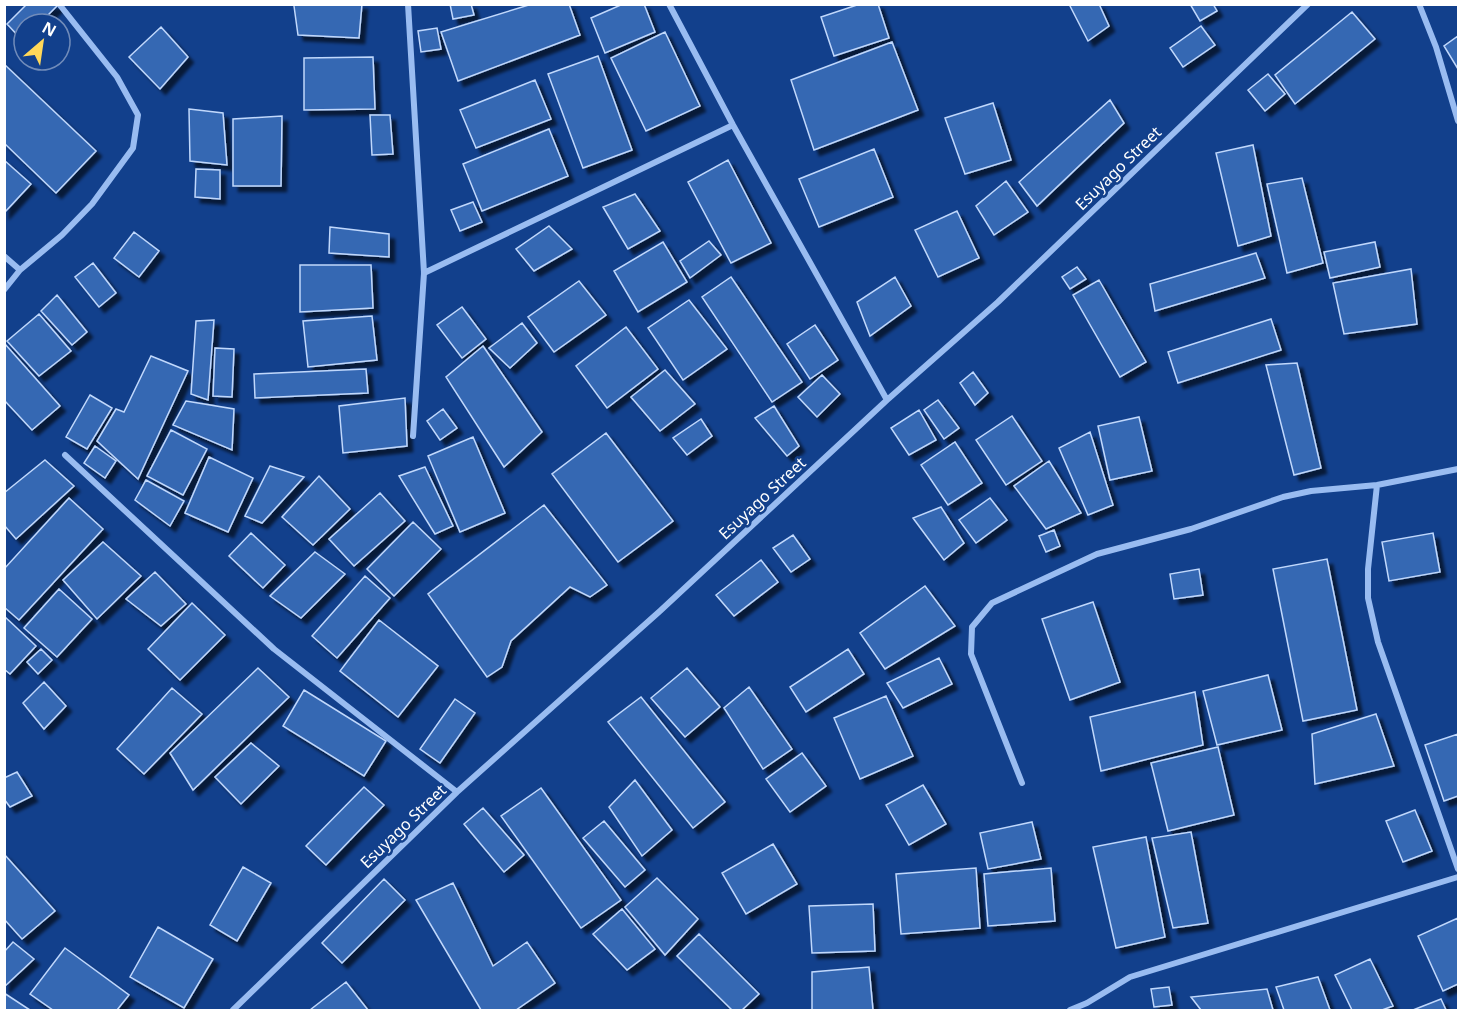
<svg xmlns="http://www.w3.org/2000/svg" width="1463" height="1015" font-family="'Noto Sans',sans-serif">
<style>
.building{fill:#3567b3;stroke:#c0d8fc;stroke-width:1.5;filter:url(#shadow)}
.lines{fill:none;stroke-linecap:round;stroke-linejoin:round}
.minor{stroke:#99bcf1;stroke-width:6}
.labels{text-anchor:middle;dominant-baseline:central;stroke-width:5;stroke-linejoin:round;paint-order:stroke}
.street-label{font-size:16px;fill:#fff;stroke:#12408c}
</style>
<defs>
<filter id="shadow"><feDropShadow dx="5.5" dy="5.5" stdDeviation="1.5" flood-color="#0009"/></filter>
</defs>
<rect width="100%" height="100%" fill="#12408c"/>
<path class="building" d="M27,4H59L39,24H24V38L22,40L7,24Z
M295,4H362L359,38L298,35L294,6Z
M450,4H471L474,15L453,19Z
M532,4H569L580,35L458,81L441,32Z
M623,4H644L655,32L605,53L591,18Z
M860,4H878L889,38L834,56L821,17Z
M1069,4H1099L1109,26L1088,41Z
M1190,4H1213L1217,11L1200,21Z
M1352,12L1375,39L1295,104L1275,75Z
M1201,26L1215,45L1183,67L1170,48Z
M161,27L188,57L160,89L129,57Z
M437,28L441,49L421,52L418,31Z
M665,32L700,106L646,131L611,58Z
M1458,36V69L1444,46Z
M892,42L918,110L814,150L791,80Z
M598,56L632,150L583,168L548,74Z
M373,57L375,109L304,110V58Z
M4,64L96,151L56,193L4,143Z
M1268,74L1285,94L1265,111L1248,90Z
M535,80L551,119L476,148L460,110Z
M1110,100L1124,123L1037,206L1019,182Z
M993,103L1011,160L965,174L945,118Z
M189,109L223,113L227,165L190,161Z
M370,115H390L393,154L372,155Z
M282,116L281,186H233V119Z
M549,129L568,176L482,211L463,164Z
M1253,145L1271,236L1238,246L1216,153Z
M874,149L893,197L819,227L799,179Z
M4,160L31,184L4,213Z
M728,160L771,243L731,263L688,182Z
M196,169L220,170V199L195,197Z
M1302,178L1323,263L1287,273L1267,184Z
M1006,181L1028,212L994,235L976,206Z
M635,194L660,231L628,249L603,207Z
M473,202L482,222L460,231L451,210Z
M957,211L979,258L938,277L915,230Z
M549,226L572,249L534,271L516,249Z
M330,227L389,234V257L329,253Z
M134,232L159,251L139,277L114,258Z
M709,241L721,255L690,278L680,261Z
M663,242L687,282L638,312L614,271Z
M1375,242L1380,267L1330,278L1324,252Z
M1256,253L1265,278L1155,311L1150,284Z
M93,263L116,293L99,307L75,277Z
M300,265H371L373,308L300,312Z
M1077,267L1086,279L1070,289L1062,277Z
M1411,269L1417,324L1344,334L1333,283Z
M731,277L802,382L772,402L702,297Z
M895,277L911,306L870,336L857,302Z
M1099,280L1146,362L1120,377L1073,295Z
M579,281L606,315L554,352L528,317Z
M57,295L87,332L72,345L41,311Z
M689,300L727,349L683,380L648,328Z
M462,307L486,339L462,358L437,325Z
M39,314L71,351L39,376L7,341Z
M372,316L377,360L308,367L303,321Z
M1271,319L1281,350L1178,383L1168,352Z
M214,320L208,400L191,394L196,321Z
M522,323L537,343L510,368L489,348Z
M815,325L838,360L810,379L787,344Z
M626,327L658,369L607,408L576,366Z
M5,344L60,406L32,430L4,400Z
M483,346L542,432L504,467L446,377Z
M215,348L234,349L232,397L213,396Z
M151,356L188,371L138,479L97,441L116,409L124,412Z
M1297,363L1321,468L1294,475L1266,365Z
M366,369L368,393L255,398L254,374Z
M665,370L695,404L660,431L631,397Z
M973,372L988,393L975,405L960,383Z
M822,375L840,394L817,417L798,397Z
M90,395L112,408L87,449L66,437Z
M405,398L407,446L343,453L339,406Z
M938,400L959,428L944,439L924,410Z
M186,401L234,409L232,450L173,425Z
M774,406L799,446L787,456L755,418Z
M443,409L457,428L440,440L427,421Z
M919,410L936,440L909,455L891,428Z
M1012,416L1042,461L1006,485L976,440Z
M1139,417L1152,471L1110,480L1098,426Z
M701,419L712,436L687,455L673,438Z
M171,430L207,449L183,495L147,476Z
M1090,432L1113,505L1088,515L1059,448Z
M606,433L673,521L618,562L552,474Z
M473,437L505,513L460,532L428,456Z
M955,442L982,483L948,505L921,465Z
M95,446L116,461L105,478L84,463Z
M209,457L253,478L228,532L185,513Z
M45,460L74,486L16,539L4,525V493Z
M1049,461L1081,513L1046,529L1014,486Z
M270,466L304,477L262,523L245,516Z
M425,467L453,526L435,534L399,476Z
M319,476L350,509L313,545L282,517Z
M146,480L184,501L170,526L135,500Z
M380,493L405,521L354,566L329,539Z
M69,498L103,529L19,620L4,607V569Z
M990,498L1007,520L976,543L959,520Z
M544,505L607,585L590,597L570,587L511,641L502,667L487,677L428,594Z
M941,507L964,543L944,560L913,518Z
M413,522L441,549L394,596L367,569Z
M1054,530L1060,546L1046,552L1039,536Z
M251,533L285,565L263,588L229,556Z
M1433,533L1440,572L1389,581L1382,542Z
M793,535L810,559L791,572L773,548Z
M103,542L141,576L97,619L63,580Z
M315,552L345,574L301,618L270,596Z
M1327,559L1357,710L1303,721L1273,569Z
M761,560L778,582L734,616L716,595Z
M1199,569L1203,595L1174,599L1170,574Z
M155,572L186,604L161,626L126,599Z
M365,576L390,598L337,658L312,636Z
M925,586L955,626L885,669L860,633Z
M59,589L92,619L57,657L24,628Z
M1093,602L1120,682L1070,700L1042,619Z
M192,603L225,635L180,680L148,649Z
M4,616L36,646L10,674L4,669Z
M379,620L438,666L398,717L340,671Z
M41,649L52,660L38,674L27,662Z
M848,649L864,674L806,712L790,687Z
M939,658L952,684L903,708L887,683Z
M258,668L289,697L193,790L170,753Z
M687,668L720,707L685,737L651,698Z
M1268,675L1282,730L1217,745L1203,691Z
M44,682L66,706L44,729L23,703Z
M749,687L792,749L763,769L724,708Z
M172,688L202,714L144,774L117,749Z
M304,690L386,741L364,776L283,726Z
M1195,692L1203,745L1101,771L1090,717Z
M886,696L913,756L860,779L834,718Z
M641,697L725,802L693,828L608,722Z
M455,699L475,713L440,763L420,749Z
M1376,714L1394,766L1315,784L1312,734Z
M1458,734V796L1444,801L1425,745Z
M251,743L279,766L241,804L215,777Z
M1218,747L1234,815L1168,831L1151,763Z
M802,753L826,786L790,812L766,779Z
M17,772L32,796L10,807L4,799V778Z
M635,780L672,830L642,856L609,807Z
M923,785L946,824L909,845L886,805Z
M364,787L384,805L326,865L306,846Z
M541,788L621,900L581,928L501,816Z
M483,808L524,855L504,872L464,824Z
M1415,810L1432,851L1403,862L1386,821Z
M604,821L645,870L625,887L583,838Z
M1032,822L1041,859L988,869L980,833Z
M1191,832L1208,923L1173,928L1152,838Z
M1146,837L1165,937L1116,948L1093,847Z
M773,844L797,884L746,914L722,873Z
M4,854L55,911L22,939L4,919Z
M243,867L271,883L237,941L210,925Z
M976,868L980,928L901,934L896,874Z
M1051,868L1055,921L988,926L984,874Z
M657,878L698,919L665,955L625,907Z
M384,879L405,900L342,963L322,943Z
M453,883L493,966L527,942L555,983L516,1010H481L416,900Z
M873,904L875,951L812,953L809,906Z
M622,909L655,949L627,970L593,934Z
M1458,918V984L1443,991L1418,936Z
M158,927L213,959L184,1008L130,977Z
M699,934L759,994L742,1010H732L677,956Z
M13,942L34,959L4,987V952Z
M65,948L129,995L117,1010H53L30,994Z
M1370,959L1393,1006L1382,1010H1352L1335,975Z
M869,967L873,1010H812V972Z
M1318,977L1330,1010H1284L1276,987Z
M346,982L368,1010H310Z
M1169,987L1172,1005L1154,1007L1151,989Z
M1267,989L1273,1010H1201L1191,997Z
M4,993L30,1010H4Z
M1441,999L1446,1010H1413Z"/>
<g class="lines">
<path class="minor" d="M408,4L424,273L413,436
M669,4L733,125L887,400
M1419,4L1436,47L1458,121
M4,256L20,270
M424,273L733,125
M4,290L20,270L62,235L92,204L133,148L138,115L117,77L59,4
M65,455L274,649L457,792
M1377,485L1368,569V598L1378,642L1458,869
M1022,783L971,654L972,627L992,603L1097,554L1191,529L1283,497L1311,491L1377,485L1458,469
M233,1010L457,792L660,611L887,400L998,302L1308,4
M1070,1010L1087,1003L1130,977L1458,877"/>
</g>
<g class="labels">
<g class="street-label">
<text transform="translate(1118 168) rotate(-44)">Esuyago Street</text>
<text transform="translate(762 498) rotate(-43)">Esuyago Street</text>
<text transform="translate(403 826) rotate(-44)">Esuyago Street</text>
</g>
</g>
<rect width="1463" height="1015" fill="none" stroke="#ffffff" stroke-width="12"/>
<g transform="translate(42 42) rotate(29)"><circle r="28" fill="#12408c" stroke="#718cba" stroke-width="1.5"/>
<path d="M0-4.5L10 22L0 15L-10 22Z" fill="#ffd859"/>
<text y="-9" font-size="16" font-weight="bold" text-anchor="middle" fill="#ffffff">N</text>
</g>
</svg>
